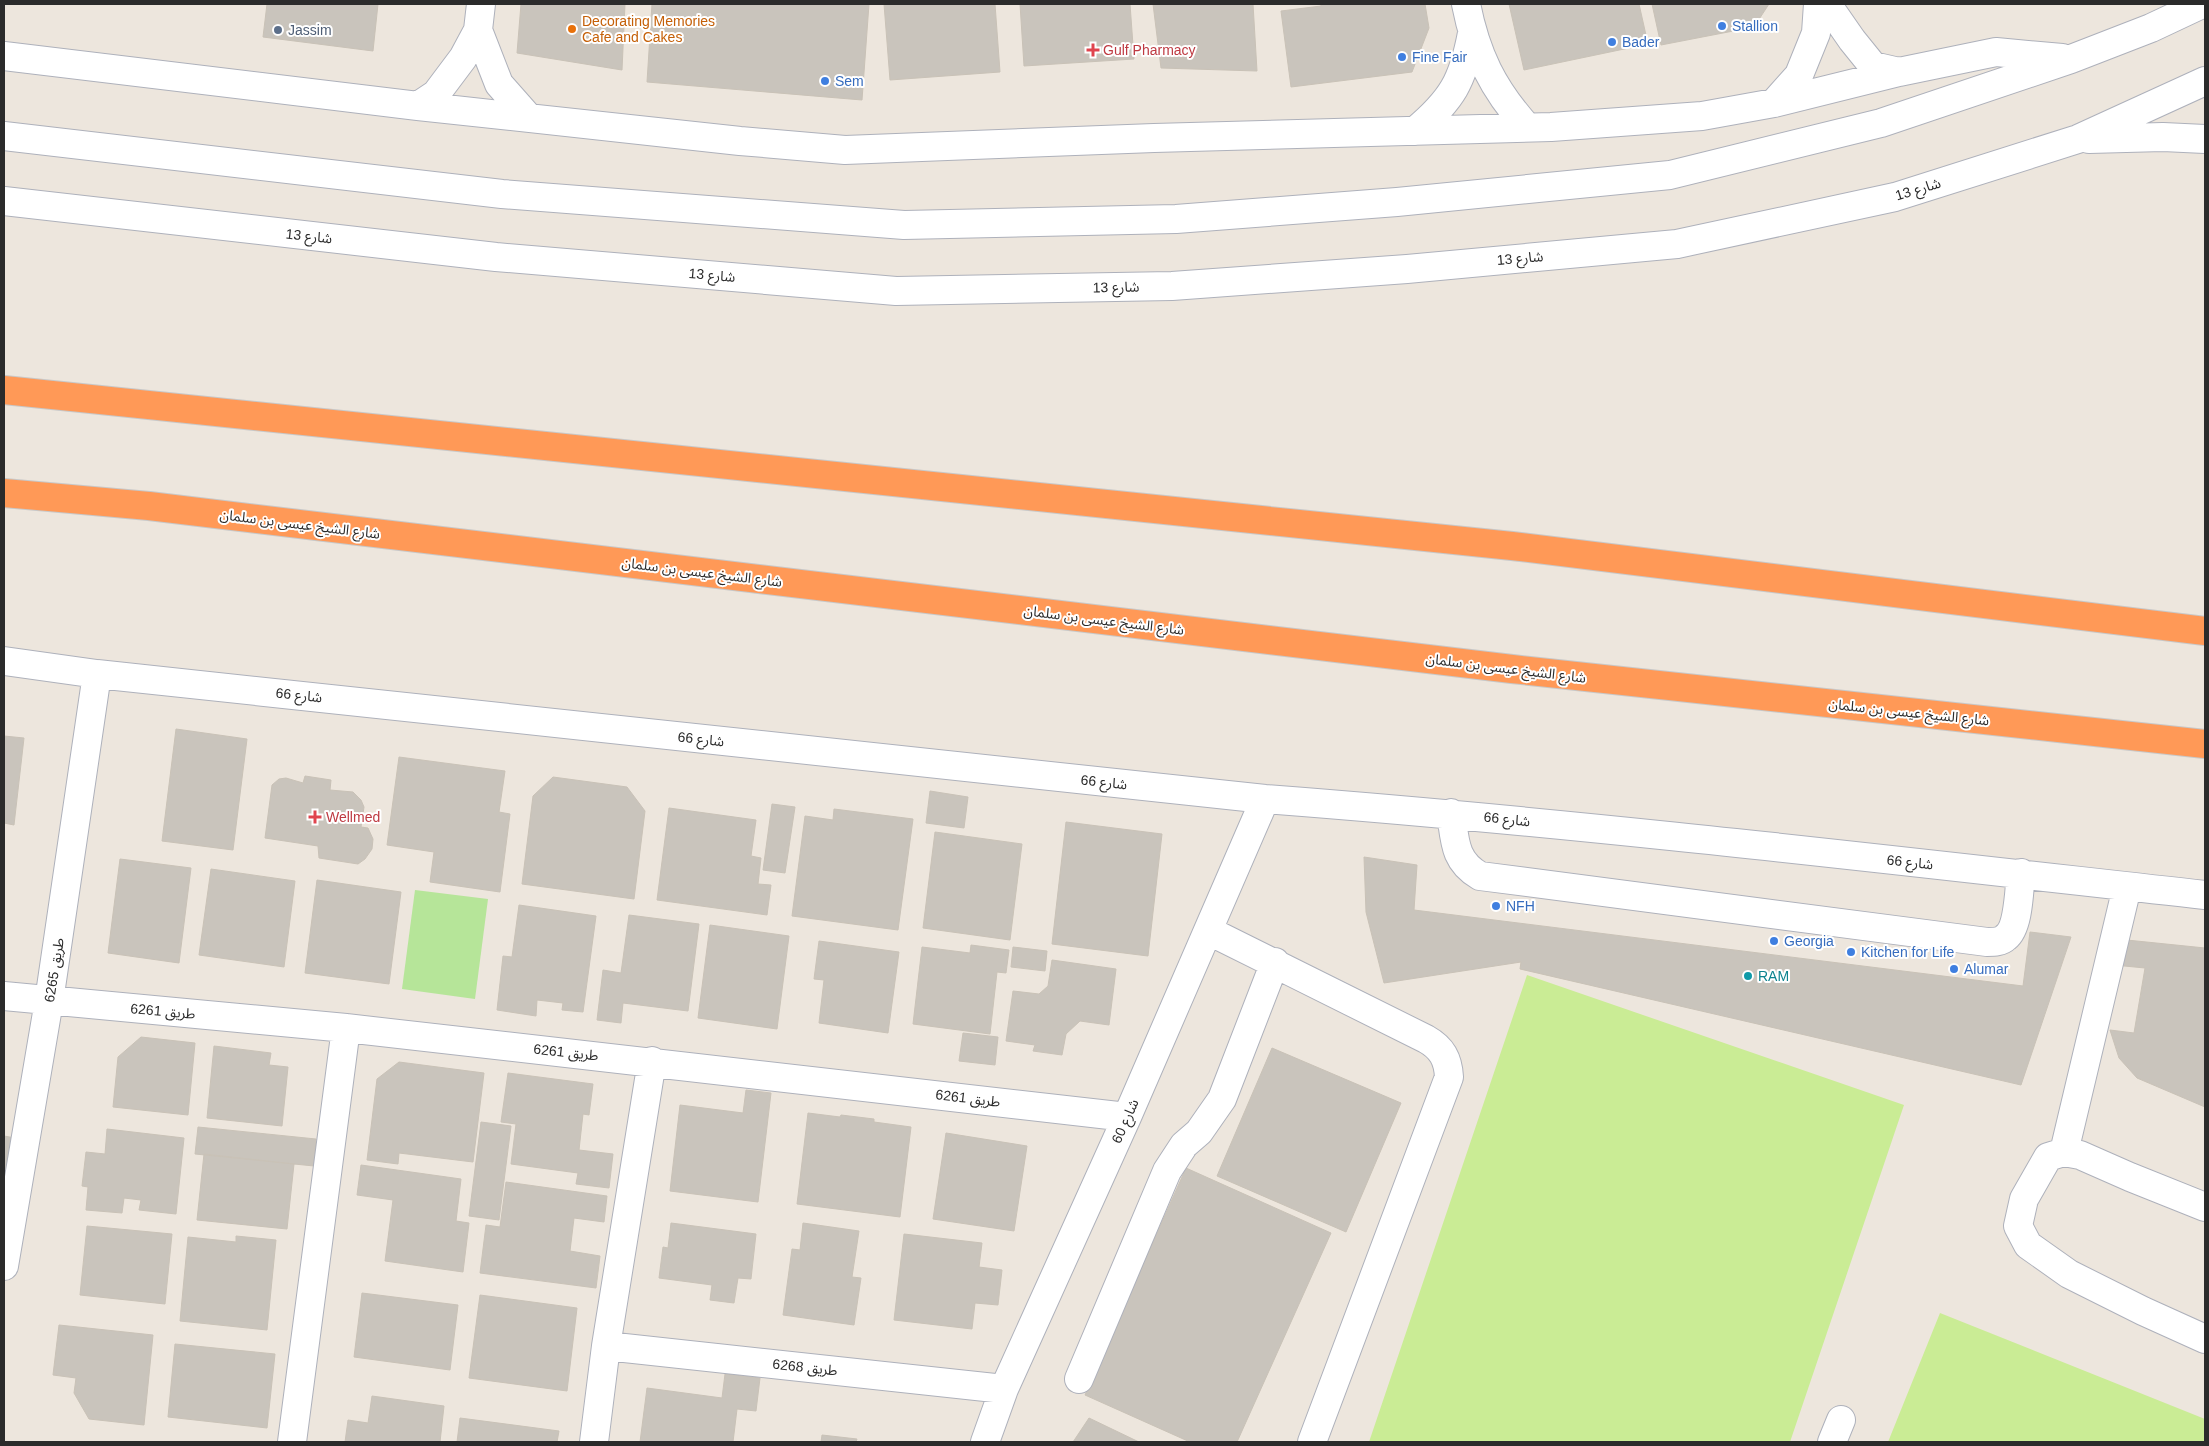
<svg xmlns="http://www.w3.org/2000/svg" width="2209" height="1446" font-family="Helvetica,'Noto Sans Arabic',sans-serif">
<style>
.green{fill:#b6e599}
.pitch{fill:#caec95}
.building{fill:#c9c4bc;stroke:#c9c2b7}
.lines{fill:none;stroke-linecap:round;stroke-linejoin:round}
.minor-casing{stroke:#aeb1bb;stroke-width:30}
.highway-casing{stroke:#c8c8c8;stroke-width:30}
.minor{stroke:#fff;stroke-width:28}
.highway{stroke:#ff9957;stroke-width:28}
.shop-dot{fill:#3f7fe0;stroke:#fff;stroke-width:2}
.food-dot{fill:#e8710a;stroke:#fff;stroke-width:2}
.service-dot{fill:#5c6f8a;stroke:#fff;stroke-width:2}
.health-dot{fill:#e0444e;stroke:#fff;stroke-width:2}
.culture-dot{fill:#0f9aa8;stroke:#fff;stroke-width:2}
.labels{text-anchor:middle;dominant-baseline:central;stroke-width:4;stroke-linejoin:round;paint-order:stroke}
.food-label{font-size:14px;fill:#c56008;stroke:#fff;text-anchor:start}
.shop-label{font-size:14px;fill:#366cbe;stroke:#fff;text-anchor:start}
.service-label{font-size:14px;fill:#4e5e75;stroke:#fff;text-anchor:start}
.health-label{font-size:14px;fill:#be3a42;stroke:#fff;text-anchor:start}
.street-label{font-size:14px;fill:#2b2b2b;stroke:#fff}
.culture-label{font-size:14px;fill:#0d838f;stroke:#fff;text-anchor:start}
</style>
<rect width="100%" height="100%" fill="#ede6dd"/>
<path class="green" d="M415,890L488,899L475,999L402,989Z"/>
<path class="pitch" d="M1527,975L1904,1105L1790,1442H1369Z
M1940,1313L2205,1419V1442H1888Z"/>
<path class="building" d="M267,4H378L373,51L263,37Z
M521,4H625L622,70L517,53Z
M652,4H869L862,100L647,82Z
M884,4H995L1000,72L890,80Z
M1020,4H1130L1134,59L1024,66Z
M1153,4H1253L1257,71L1161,68Z
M1321,4H1425L1429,28L1412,72L1291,87L1281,11L1321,6Z
M1509,4H1639L1648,44L1524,70Z
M1652,4H1769L1754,27L1661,45Z
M176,729L247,739L233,850L162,841Z
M4,736L24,738L14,825L4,823Z
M399,757L505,771L499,812L510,814L500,892L430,882L434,852L387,845Z
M305,776L331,780L330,790L353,792L361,800L364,807L361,827L368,828L373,839L372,849L365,859L358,864L319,858L318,846L265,838L272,785L279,779L286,778L303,783Z
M553,777L627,787L645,811L634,899L522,884L533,796Z
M930,791L968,797L964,828L926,823Z
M772,804L795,807L785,873L763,870Z
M669,808L756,820L751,856L761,858L758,884L771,885L767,915L657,900Z
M834,809L913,819L898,930L792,916L805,816L833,820Z
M1066,822L1162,834L1148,956L1052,944Z
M935,832L1022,844L1010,940L923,928Z
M1364,857L1417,865L1414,910L2023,986L2030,932L2071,937L2021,1085L1520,969L1521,962L1384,983L1366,912Z
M120,859L191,868L179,963L108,953Z
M211,869L295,881L284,967L199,955Z
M317,880L401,892L389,984L305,973Z
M519,905L596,916L583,1012L562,1010L563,1003L537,1000L536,1016L497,1010L503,956L512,957Z
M629,915L699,924L688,1011L623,1003L621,1023L597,1020L603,970L621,973Z
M710,925L789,936L777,1029L698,1018Z
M2117,939L2205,948V1107L2137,1078L2119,1058L2110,1030L2134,1033L2145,968L2114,965Z
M819,941L899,952L888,1033L819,1023L824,980L814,979Z
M971,945L1009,950L1006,973L997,972L990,1034L913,1024L922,947L970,953Z
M1013,947L1047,951L1045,971L1011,967Z
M1052,960L1116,969L1109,1025L1080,1021L1066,1034L1062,1055L1033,1051L1035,1045L1006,1041L1013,991L1039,994L1048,986Z
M963,1033L998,1037L995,1065L959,1061Z
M141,1037L195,1043L188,1115L113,1107L118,1057Z
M214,1046L271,1053L269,1065L288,1067L282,1126L207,1118Z
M1272,1048L1401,1103L1346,1232L1217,1176Z
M399,1062L484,1073L473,1162L399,1153L398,1164L367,1160L377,1079Z
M508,1073L593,1084L589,1115L583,1114L579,1150L613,1154L609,1188L576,1184L578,1173L511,1164L516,1124L501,1122Z
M746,1090L771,1093L758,1202L670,1191L680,1105L743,1113Z
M808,1113L840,1117L841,1115L874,1119V1122L911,1127L900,1217L797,1204Z
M481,1122L511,1126L499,1220L469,1216Z
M198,1127L316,1139L314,1166L195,1154Z
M107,1129L184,1138L176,1214L139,1210L141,1200L124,1198L122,1213L86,1210L88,1187L82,1186L86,1152L105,1154Z
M946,1133L1027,1146L1014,1231L933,1219Z
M4,1136L15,1138L4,1208Z
M204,1154L294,1164L287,1229L197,1220Z
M361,1165L461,1179L456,1221L469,1223L463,1272L385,1261L393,1200L357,1195Z
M1186,1168L1331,1233L1237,1442H1190L1085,1395Z
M506,1182L607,1196L604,1222L574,1218L570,1251L600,1256L596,1288L480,1273L486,1225L500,1227Z
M671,1223L756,1234L751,1279L738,1278L734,1303L710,1300L712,1285L659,1278L663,1247L668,1248Z
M803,1223L859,1231L852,1277L861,1278L854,1325L783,1315L792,1249L800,1250Z
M87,1226L172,1234L165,1304L80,1295Z
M904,1234L982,1243L979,1267L1002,1270L998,1305L975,1303L972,1329L894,1320Z
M236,1236L276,1240L267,1330L180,1321L188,1237L236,1242Z
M362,1293L458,1305L450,1370L354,1357Z
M480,1295L577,1308L567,1391L469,1378Z
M59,1325L153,1335L144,1425L89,1419L74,1393L76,1378L53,1375Z
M175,1344L275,1354L267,1428L168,1417Z
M725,1374L760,1378L756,1411L737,1409L733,1442H640L647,1388L722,1398Z
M372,1396L444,1406L440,1442H345L348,1420L368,1423Z
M460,1418L559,1431L557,1442H457Z
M1089,1418L1139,1442H1073Z
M822,1435L857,1439L856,1442H821Z"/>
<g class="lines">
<g class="minor-casing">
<path id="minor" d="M1466,4C1476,55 1493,89 1527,127
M1827,4L1852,40L1873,66L1899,72
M478,30L499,84L529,118
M4,56L418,106L740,141L845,150L1154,138L1551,127L1702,116L1774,103L1899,72L1996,52L2062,58
M1774,103L1799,75L1816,33L1818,4
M418,106L436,94L463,58L478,30L481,4
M1415,131C1452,100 1463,81 1472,33
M4,136L502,194L904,225L1176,219L1397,202L1670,175L1881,123L2071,59L2151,28L2202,4
M2089,139L2163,137L2205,139
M4,201L496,257L896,291L1172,286L1407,269L1677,244L1895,197L2078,139L2205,81
M4,661L97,674L1265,799C1579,823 1892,860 2205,895
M1451,813C1455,841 1454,861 1480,876L1987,942C1994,942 2001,942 2006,937C2019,927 2019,889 2021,873
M2127,887L2064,1152L2048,1157L2024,1199L2018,1226L2028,1245L2069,1274L2143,1311L2205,1339
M1209,931L1426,1039C1442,1048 1448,1059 1449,1077L1312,1442
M4,996L346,1028L1127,1117
M2064,1152L2080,1155L2130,1177L2205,1207
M4,1266L49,1001L97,674
M606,1346L1004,1389
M1079,1379L1167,1171L1184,1145L1199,1132L1222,1099L1275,962
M292,1442L346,1028
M594,1442L606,1346L652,1061
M985,1442L1004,1389L1127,1117L1265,799
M1832,1442L1841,1420"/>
</g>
<g class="highway-casing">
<path id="highway" d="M4,390L1512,546L2205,631
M4,493L149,506L1512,669L2205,744"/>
</g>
<use href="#minor" class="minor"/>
<use href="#highway" class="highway"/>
</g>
<g class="shop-dot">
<circle cx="1722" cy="26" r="5"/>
<circle cx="1612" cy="42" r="5"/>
<circle cx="1402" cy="57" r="5"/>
<circle cx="825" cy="81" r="5"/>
<circle cx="1496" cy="906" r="5"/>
<circle cx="1774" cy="941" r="5"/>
<circle cx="1851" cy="952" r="5"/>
<circle cx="1954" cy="969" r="5"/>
</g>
<circle class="food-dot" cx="572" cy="29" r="5"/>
<circle class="service-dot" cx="278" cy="30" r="5"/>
<g class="health-dot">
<path d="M1090.5 42.5h5v5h5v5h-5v5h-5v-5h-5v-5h5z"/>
<path d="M312.5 809.5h5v5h5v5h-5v5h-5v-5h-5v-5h5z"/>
</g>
<circle class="culture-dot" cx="1748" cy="976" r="5"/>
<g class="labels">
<g class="food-label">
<text x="582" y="21">Decorating Memories<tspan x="582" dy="16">Cafe and Cakes</tspan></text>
</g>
<g class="shop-label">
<text x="1732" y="26">Stallion</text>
<text x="1622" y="42">Bader</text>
<text x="1412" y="57">Fine Fair</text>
<text x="835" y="81">Sem</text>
<text x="1506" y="906">NFH</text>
<text x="1784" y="941">Georgia</text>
<text x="1861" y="952">Kitchen for Life</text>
<text x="1964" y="969">Alumar</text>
</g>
<g class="service-label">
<text x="288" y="30">Jassim</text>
</g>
<g class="health-label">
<text x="1103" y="50">Gulf Pharmacy</text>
<text x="326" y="817">Wellmed</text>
</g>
<g class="street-label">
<text transform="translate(1918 189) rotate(-17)">شارع 13</text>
<text transform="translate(309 236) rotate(6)">شارع 13</text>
<text transform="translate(1520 258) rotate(-5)">شارع 13</text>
<text transform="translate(712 275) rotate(5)">شارع 13</text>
<text transform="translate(1116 287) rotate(-1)">شارع 13</text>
<text transform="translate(300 524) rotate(7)">شارع الشيخ عيسى بن سلمان</text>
<text transform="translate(702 572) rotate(7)">شارع الشيخ عيسى بن سلمان</text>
<text transform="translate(1104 620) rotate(7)">شارع الشيخ عيسى بن سلمان</text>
<text transform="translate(1506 668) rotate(7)">شارع الشيخ عيسى بن سلمان</text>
<text transform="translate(299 695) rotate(6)">شارع 66</text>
<text transform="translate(1909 712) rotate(6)">شارع الشيخ عيسى بن سلمان</text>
<text transform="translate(701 739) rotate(6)">شارع 66</text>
<text transform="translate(1104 782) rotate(6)">شارع 66</text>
<text transform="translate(1507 819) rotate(6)">شارع 66</text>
<text transform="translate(1910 862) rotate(6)">شارع 66</text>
<text transform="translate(54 970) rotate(-81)">طريق 6265</text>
<text transform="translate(163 1011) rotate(5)">طريق 6261</text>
<text transform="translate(566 1052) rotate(6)">طريق 6261</text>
<text transform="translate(968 1098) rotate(7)">طريق 6261</text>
<text transform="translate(1125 1121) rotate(-66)">شارع 60</text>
<text transform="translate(805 1367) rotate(6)">طريق 6268</text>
</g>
<g class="culture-label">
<text x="1758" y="976">RAM</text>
</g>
</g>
<rect width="2209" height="1446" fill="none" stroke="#2b2b2b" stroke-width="10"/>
</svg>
